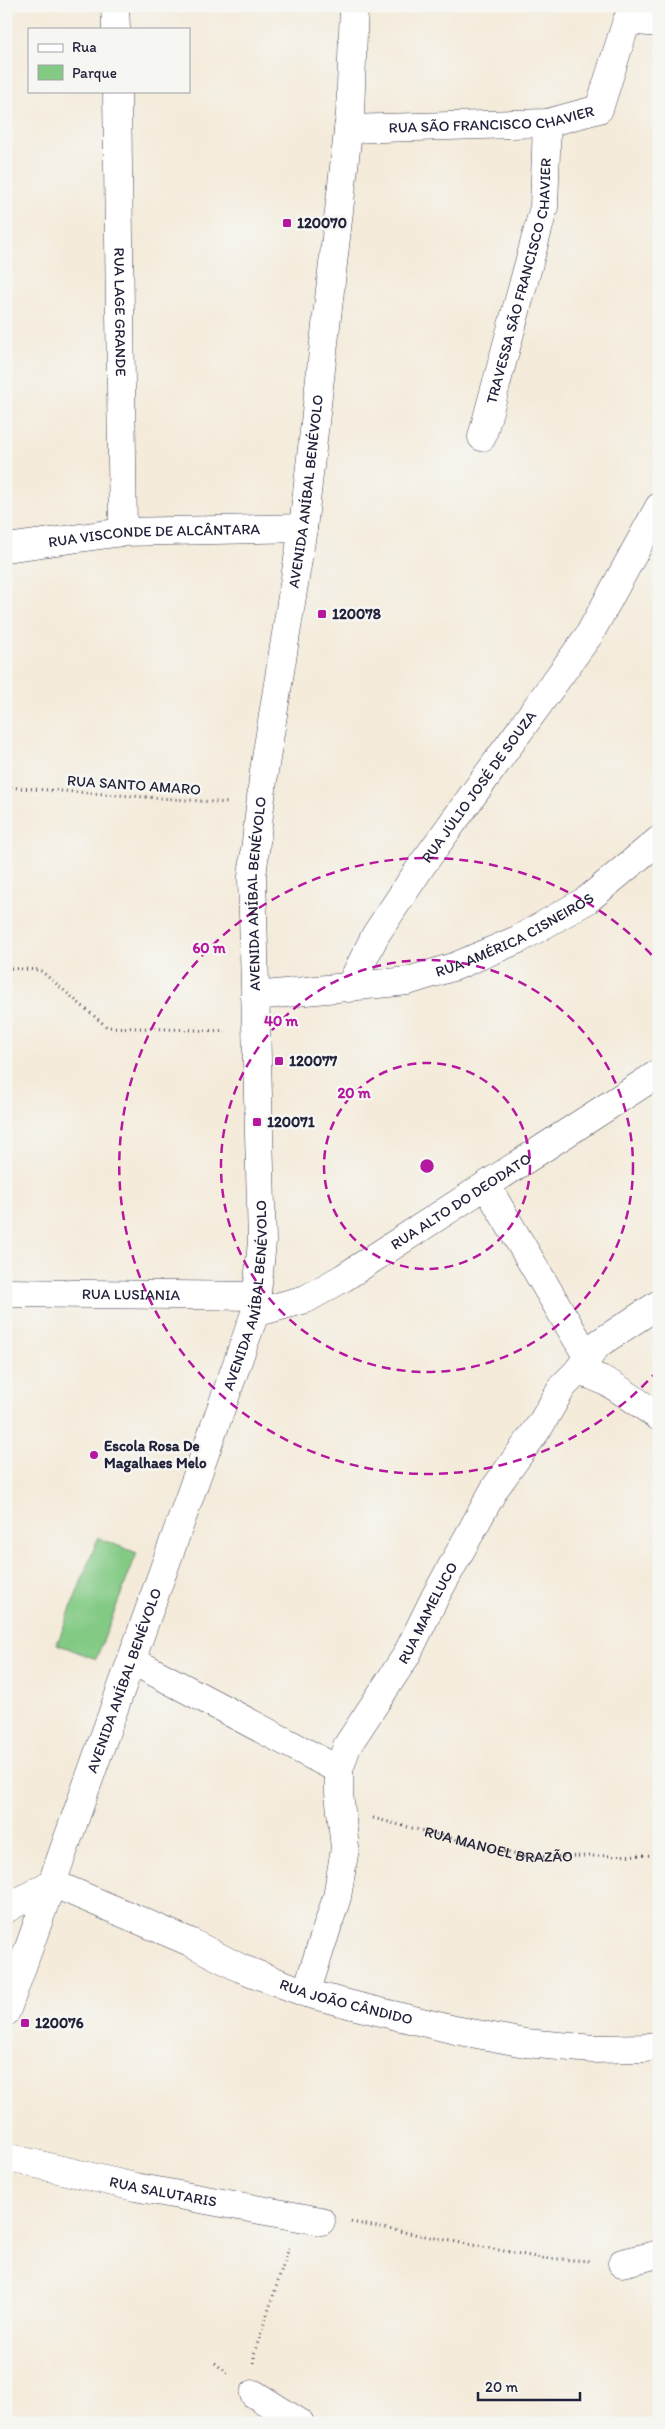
<svg xmlns="http://www.w3.org/2000/svg" width="665" height="2429" font-family="Itim,sans-serif">
<style>
.green{fill:#83ca85;stroke:#527660}
.lines{fill:none;stroke-linecap:round;stroke-linejoin:round}
.minor-casing{stroke:#424053;stroke-width:29}
.path{stroke:#424053;stroke-width:3;stroke-dasharray:1 4;stroke-linecap:butt}
.minor{stroke:#fff;stroke-width:28}
.ring{fill:none;stroke:#b5179e;stroke-width:2.5;stroke-dasharray:9 6}
.poi-dot{fill:#b5179e;stroke:#f6f6f2;stroke-width:2}
.labels{text-anchor:middle;dominant-baseline:central;stroke-width:5;stroke-linejoin:round;paint-order:stroke}
.street-label{font-size:15px;fill:#22223b;stroke:#f6f6f2}
.poi-label{font-size:15px;font-weight:bold;fill:#22223b;stroke:#f6f6f2;text-anchor:start}
.centre{fill:#b5179e;stroke:#f6f6f2;stroke-width:2.5}
.ring-label{font-size:15px;text-anchor:middle;font-weight:bold;fill:#b5179e;stroke:#f6f6f2;stroke-width:5;stroke-linejoin:round;paint-order:stroke}
</style>
<rect width="100%" height="100%" fill="#f6f6f2"/>
<filter id="ink" filterUnits="userSpaceOnUse"><feTurbulence type="fractalNoise" baseFrequency=".02" numOctaves="2"/><feDisplacementMap in="SourceGraphic" scale="10" xChannelSelector="R" yChannelSelector="G"/><feConvolveMatrix kernelMatrix="1 2 1 2 8 2 1 2 1" color-interpolation-filters="sRGB"/></filter>
<filter id="wash" filterUnits="userSpaceOnUse"><feTurbulence type="fractalNoise" baseFrequency=".0096" numOctaves="4" result="noise"/><feDisplacementMap in="SourceGraphic" scale="20" xChannelSelector="R" yChannelSelector="G"/><feGaussianBlur stdDeviation="1.12" result="paint"/><feColorMatrix in="noise" values="0 0 0 0 0 0 0 0 0 0 0 0 0 0 0 0 0 1.4 0 .05"/><feComposite in="paint" operator="in"/></filter>
<g filter="url(#wash)">
<rect width="100%" height="100%" fill="#f4ebda"/>
<path class="green" d="M98,1538L137,1553L96,1659L57,1644Z"/>
</g>
<g filter="url(#ink)">
<g class="lines">
<g class="minor-casing">
<g id="minor">
<path d="M115,6L116,29"/>
<path id="s2" d="M117,91L123,532"/>
<path id="s3" d="M348,129L547,123L599,109L627,20L659,23"/>
<path id="s4" d="M482,437L544,207L547,123"/>
<path id="s5" d="M6,548L123,532L303,528"/>
<path id="s6" d="M349,988L376,934L422,865L589,635L659,507"/>
<path id="s7" d="M255,996L408,981L456,966L519,939L587,900L659,840"/>
<path d="M486,1185L588,1358"/>
<path id="s8" d="M6,1293L257,1296"/>
<path id="s9" d="M255,1313L306,1299L343,1278L659,1073"/>
<path d="M577,1372C605,1375 635,1401 659,1417"/>
<path d="M133,1661L339,1770"/>
<path id="s10" d="M6,1909L52,1883L190,1942L240,1968L306,1993L356,2006L455,2030L525,2043L593,2049L645,2048L659,2045"/>
<path id="s11" d="M306,1993L337,1897L345,1848L339,1793V1770L347,1746L406,1656L435,1597L495,1488L541,1424L563,1386L577,1372L598,1344L659,1304"/>
<path id="s12" d="M6,2012L255,1313L262,1242L252,877L264,771L303,528L350,114L354,6"/>
<path id="s13" d="M6,2157L135,2187L321,2221"/>
<path d="M622,2263L659,2254"/>
<path d="M254,2394L300,2423"/>
</g>
</g>
<g class="path">
<path d="M6,787L229,803"/>
<path d="M6,968L40,970L107,1027L225,1031"/>
<path id="s1" d="M373,1818L525,1857L659,1855"/>
<path d="M351,2222L541,2258L591,2261"/>
<path d="M215,2363L230,2375"/>
<path d="M254,2363V2354L289,2248"/>
</g>
<use href="#minor" class="minor"/>
</g>
</g>
<g class="ring">
<circle cx="427" cy="1166" r="103"/>
<circle cx="427" cy="1166" r="206"/>
<path d="M658 1370A308 308 0 1 1 658 962"/>
</g>
<g class="poi-dot">
<rect x="282" y="218" width="10" height="10" rx="2.5"/>
<rect x="317" y="609" width="10" height="10" rx="2.5"/>
<rect x="274" y="1056" width="10" height="10" rx="2.5"/>
<rect x="252" y="1117" width="10" height="10" rx="2.5"/>
<circle cx="94" cy="1455" r="5"/>
<rect x="20" y="2018" width="10" height="10" rx="2.5"/>
</g>
<g class="labels">
<g class="street-label">
<text stroke="none"><textPath href="#s3" startOffset="144">RUA SÃO FRANCISCO CHAVIER</textPath></text>
<text stroke="none"><textPath href="#s4" startOffset="161">TRAVESSA SÃO FRANCISCO CHAVIER</textPath></text>
<text stroke="none"><textPath href="#s2" startOffset="221">RUA LAGE GRANDE</textPath></text>
<text stroke="none"><textPath href="#s12" startOffset="1568">AVENIDA ANÍBAL BENÉVOLO</textPath></text>
<text stroke="none"><textPath href="#s5" startOffset="149">RUA VISCONDE DE ALCÂNTARA</textPath></text>
<text transform="translate(134 785) rotate(4)">RUA SANTO AMARO</text>
<text stroke="none"><textPath href="#s6" startOffset="240">RUA JÚLIO JOSÉ DE SOUZA</textPath></text>
<text stroke="none"><textPath href="#s12" startOffset="1162">AVENIDA ANÍBAL BENÉVOLO</textPath></text>
<text stroke="none"><textPath href="#s7" startOffset="270">RUA AMÉRICA CISNEIROS</textPath></text>
<text stroke="none"><textPath href="#s9" startOffset="236">RUA ALTO DO DEODATO</textPath></text>
<text stroke="none"><textPath href="#s8" startOffset="125">RUA LUSIANIA</textPath></text>
<text stroke="none"><textPath href="#s12" startOffset="758">AVENIDA ANÍBAL BENÉVOLO</textPath></text>
<text stroke="none"><textPath href="#s11" startOffset="410">RUA MAMELUCO</textPath></text>
<text stroke="none"><textPath href="#s12" startOffset="352">AVENIDA ANÍBAL BENÉVOLO</textPath></text>
<text stroke="none"><textPath href="#s1" startOffset="129">RUA MANOEL BRAZÃO</textPath></text>
<text stroke="none"><textPath href="#s10" startOffset="371">RUA JOÃO CÂNDIDO</textPath></text>
<text stroke="none"><textPath href="#s13" startOffset="161">RUA SALUTARIS</textPath></text>
</g>
<g class="poi-label">
<text x="297" y="223">120070</text>
<text x="332" y="614">120078</text>
<text x="289" y="1061">120077</text>
<text x="267" y="1122">120071</text>
<text x="104" y="1446">Escola Rosa De<tspan x="104" dy="17">Magalhaes Melo</tspan></text>
<text x="35" y="2023">120076</text>
</g>
</g>
<circle cx="427" cy="1166" r="8" class="centre"/>
<g class="ring-label">
<text x="209" y="953">60 m</text>
<text x="281" y="1026">40 m</text>
<text x="354" y="1098">20 m</text>
</g>
<rect width="665" height="2429" fill="none" stroke="#f6f6f2" stroke-width="25"/>
<rect x="28" y="28" width="162" height="65" fill="#f6f6f2" stroke="#a1a1a9"/>
<rect x="38" y="44" width="25" height="8" fill="#ffffff" stroke="#a1a1a9"/>
<text x="72" y="52" font-size="15" fill="#22223b">Rua</text>
<rect x="38" y="65" width="25" height="15" fill="#83ca85" stroke="#a1a1a9"/>
<text x="72" y="78" font-size="15" fill="#22223b">Parque</text>
<path d="M478 2392v8h102v-8" fill="none" stroke="#22223b" stroke-width="2.5"/>
<text x="485" y="2392" font-size="15" fill="#22223b" stroke="#f6f6f2" stroke-width="4" paint-order="stroke">20 m</text>
</svg>
